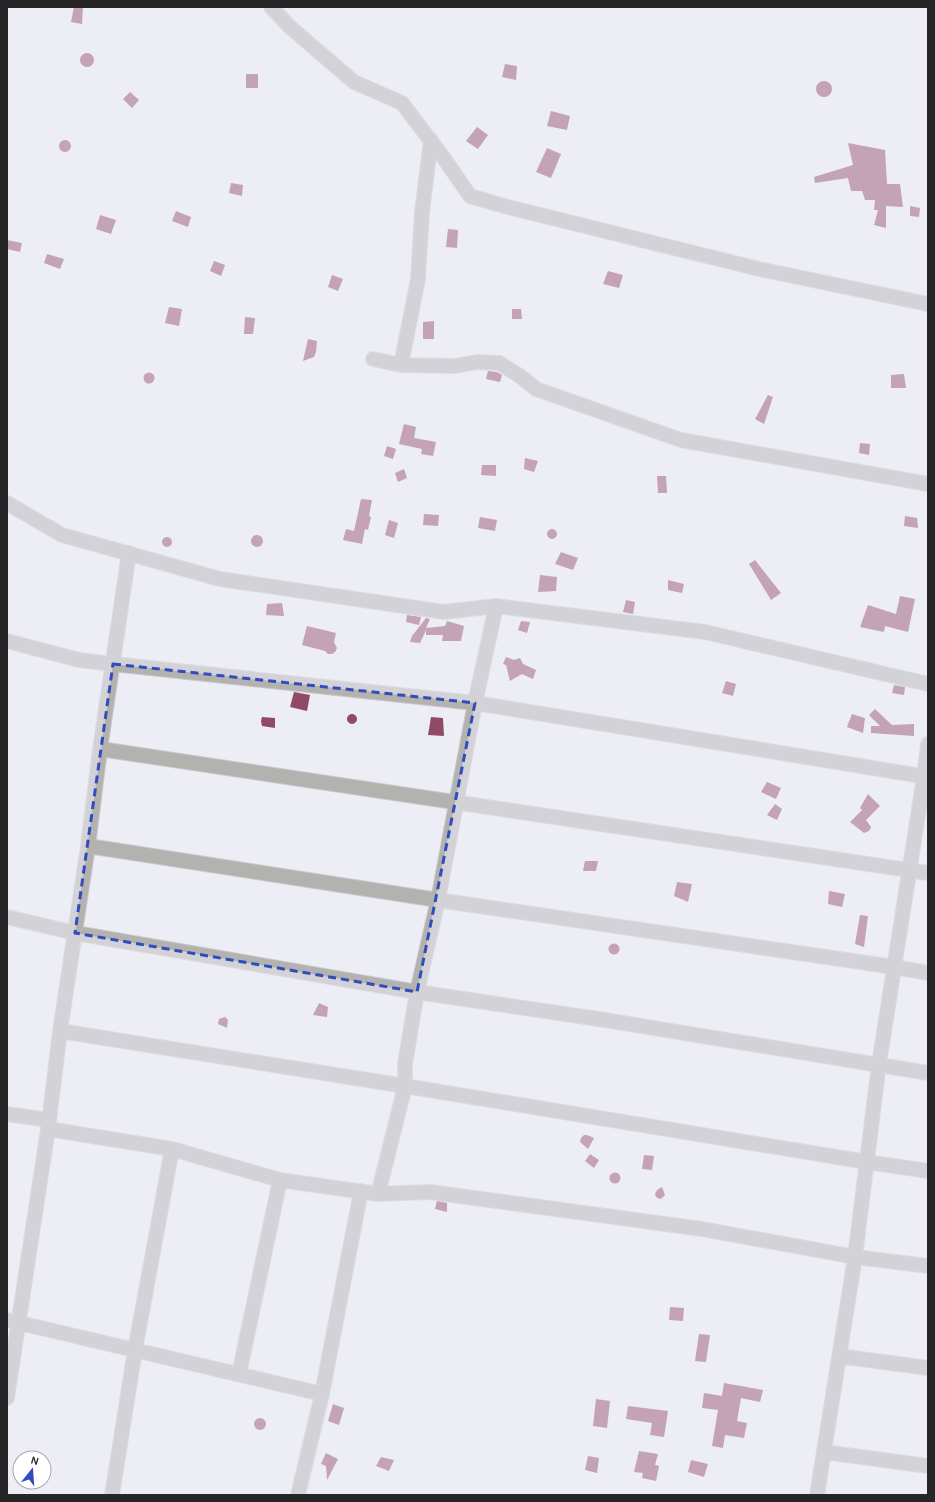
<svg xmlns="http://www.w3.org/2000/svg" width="935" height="1502" font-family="Karla,sans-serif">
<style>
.building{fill:#914a66}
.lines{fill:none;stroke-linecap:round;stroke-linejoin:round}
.street-casing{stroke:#c9c9d0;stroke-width:16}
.street{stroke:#b3b2af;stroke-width:14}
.marked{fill:none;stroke:#314cbd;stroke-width:3;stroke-dasharray:8 5;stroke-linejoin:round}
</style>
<rect width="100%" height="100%" fill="#ededf5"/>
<path class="building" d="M74,7H83L82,24L71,22Z
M80 60a7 7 0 1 1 14 0a7 7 0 1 1-14 0Z
M505,64L517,66L516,80L502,77Z
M246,74H258V88H246Z
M816 89a8 8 0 1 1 16 0a8 8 0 1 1-16 0Z
M130,92L139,100L132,108L123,99Z
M551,111L570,116L567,130L547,126Z
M477,127L488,135L478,149L466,141Z
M59 146a6 6 0 1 1 12 0a6 6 0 1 1-12 0Z
M848,143L885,150L887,184H900L903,207L886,206V228L874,225L878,210H874L875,200H865L862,191H851L848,178L815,183L814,177L853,165Z
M547,148L561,154L551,178L536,172Z
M231,183L243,185L242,196L229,193Z
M910,206L920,208L919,217L910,216Z
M176,211L191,217L188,227L172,221Z
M100,215L116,220L111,234L96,229Z
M448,229L458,230L457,248L446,247Z
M7,240L22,243L20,252L7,249Z
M47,254L64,259L60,269L44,263Z
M214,261L225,265L221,276L210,271Z
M608,271L623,275L619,288L603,284Z
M332,275L343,279L338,291L328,287Z
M169,307L182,309L179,326L165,323Z
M512,309H521L522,319H512Z
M245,317L255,318L253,334H244Z
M434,321V339H423V322Z
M308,339L317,341L316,352L314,357L303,361Z
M488,371L497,372L502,375L500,382L486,379Z
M143.5 378a5.5 5.5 0 1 1 11 0a5.5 5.5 0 1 1-11 0Z
M904,374L906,388H891V375Z
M768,395L773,397L764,424L755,419Z
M404,424L416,427L414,438L436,442L433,456L421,454L422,449L399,444Z
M860,443L870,444L869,455L859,453Z
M387,446L396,449L393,459L384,456Z
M525,458L538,461L534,472L524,469Z
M482,465H496V476L481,475Z
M404,469L407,478L398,482L395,473Z
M657,476H666L667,493H658Z
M361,499L372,500L369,516L371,517L368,530L365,529L362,544L343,540L346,529L354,531Z
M424,514L439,515L438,526L423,525Z
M905,516L917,518L918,528L904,526Z
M480,517L497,520L495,531L478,528Z
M389,520L398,523L394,538L385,535Z
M547 534a5 5 0 1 1 10 0a5 5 0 1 1-10 0Z
M251 541a6 6 0 1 1 12 0a6 6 0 1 1-12 0Z
M162 542a5 5 0 1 1 10 0a5 5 0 1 1-10 0Z
M561,552L578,558L573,570L555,564Z
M755,560L781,593L771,600L749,564Z
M540,575L557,577L556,591L538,592Z
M668,580L684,584L682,593L668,590Z
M900,596L915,599L908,632L885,626L884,632L860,627L868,605L896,614Z
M626,600L635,602L633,614L623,612Z
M282,603L284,616L266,615L267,604Z
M407,615L421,617L419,625L406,622Z
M426,618L430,619L426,628L445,626L447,621L464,626L461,641H442L443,635H426V630L420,643L410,642L412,636Z
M521,621L530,622L527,633L518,630Z
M307,626L336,633L334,642L337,648L335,652L332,654H328L325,651L302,645Z
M506,657L514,660L520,658L523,664L536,670L533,679L522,674L510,681L506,665L503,664Z
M726,681L736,684L733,696L722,693Z
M894,685L905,687L904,695L892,693Z
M294,692L310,695L307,711L290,707Z
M875,709L892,725L914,724V736L871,733V726H880L869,715Z
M347 719a5 5 0 1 1 10 0a5 5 0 1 1-10 0Z
M852,714L865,718L863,733L847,727Z
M262,717L275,718V728L262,726L261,721Z
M431,717L443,718L444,736L428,735Z
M767,782L781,788L776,799L761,792Z
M868,794L880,806L866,820L871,827L869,831L864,833L850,822L862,810L860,808Z
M775,804L782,809L777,820L767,815Z
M585,861H598L596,871H583Z
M677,882L692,884L688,902L674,896Z
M829,891L845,894L842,907L828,904Z
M860,915L868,916L864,947L855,944Z
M608.5 949a5.5 5.5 0 1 1 11 0a5.5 5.5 0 1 1-11 0Z
M319,1003L328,1007L327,1017L313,1015Z
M225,1017L228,1020L227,1028L218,1024L219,1019Z
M584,1135H587L594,1138L588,1149L580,1142L581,1138Z
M590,1154L599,1160L594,1168L585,1161Z
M644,1155L654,1156L652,1170L642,1169Z
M609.5 1178a5.5 5.5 0 1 1 11 0a5.5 5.5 0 1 1-11 0Z
M662,1187L665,1195L662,1198L660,1199L656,1197L655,1194L657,1190Z
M437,1201L447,1203V1212L435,1209Z
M670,1307L684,1308L683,1321L669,1320Z
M699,1334L710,1335L706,1362L695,1361Z
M724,1383L763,1390L760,1402L741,1398L737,1421L747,1423L744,1438L725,1435L723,1448L712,1446L718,1410L702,1408L704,1393L722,1396Z
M596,1399L610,1401L607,1428L593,1426Z
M333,1404L344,1408L339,1425L328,1421Z
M628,1406L668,1411L664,1437L650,1435L652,1423L626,1419Z
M254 1424a6 6 0 1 1 12 0a6 6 0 1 1-12 0Z
M639,1451L658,1454L655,1465L659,1466L656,1481L642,1478L643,1473L634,1472Z
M326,1453L338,1459L327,1480L326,1466L321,1464Z
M588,1456L599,1458L597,1473L585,1470Z
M381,1457L394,1460L389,1471L376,1466Z
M691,1460L708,1464L704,1477L688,1472Z"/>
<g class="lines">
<g class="street-casing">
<path id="street" d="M271,7L290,27L354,82L402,103L443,157L470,196L508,207L759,269L928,304
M373,359L401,365L455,366L477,362L499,363L520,376L536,389L681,440L928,484
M401,365L418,279L422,212L431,140
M7,503L62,535L220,579L444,612L496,606L705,632L928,684
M7,641L79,660L113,664L475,703L928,777
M100,749L928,873
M88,846L438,900L894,967L928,973
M7,917L75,933L417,992L605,1020L928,1073
M60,1031L405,1086L867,1162L928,1171
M7,1114L49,1120
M48,1129L172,1149L280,1180L378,1194L430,1192L702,1229L855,1257L928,1266
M378,1194L405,1086V1064L417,992L438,900L475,703L496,606
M7,1320L322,1394L361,1191
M839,1356L928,1368
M239,1374L280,1180
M7,1398L48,1129L60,1031L88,846L100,749L129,553
M824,1452L928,1466
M112,1495L135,1350L172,1149
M298,1495L322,1394
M817,1495L855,1257L879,1064L924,777L928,744"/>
</g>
<use href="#street" class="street"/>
</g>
<path d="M0 0H935V1502H0ZM113,664L475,703L417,992L75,933Z" fill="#ededf5" fill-opacity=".55" fill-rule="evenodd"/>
<path class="marked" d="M113,664L475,703L417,992L75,933Z"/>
<rect width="935" height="1502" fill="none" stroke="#262629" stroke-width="16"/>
<g transform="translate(32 1470) rotate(17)"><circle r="19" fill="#ffffff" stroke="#a8a8a9"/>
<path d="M0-3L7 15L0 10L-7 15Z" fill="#314cbd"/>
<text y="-6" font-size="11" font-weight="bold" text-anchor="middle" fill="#262629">N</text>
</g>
</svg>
